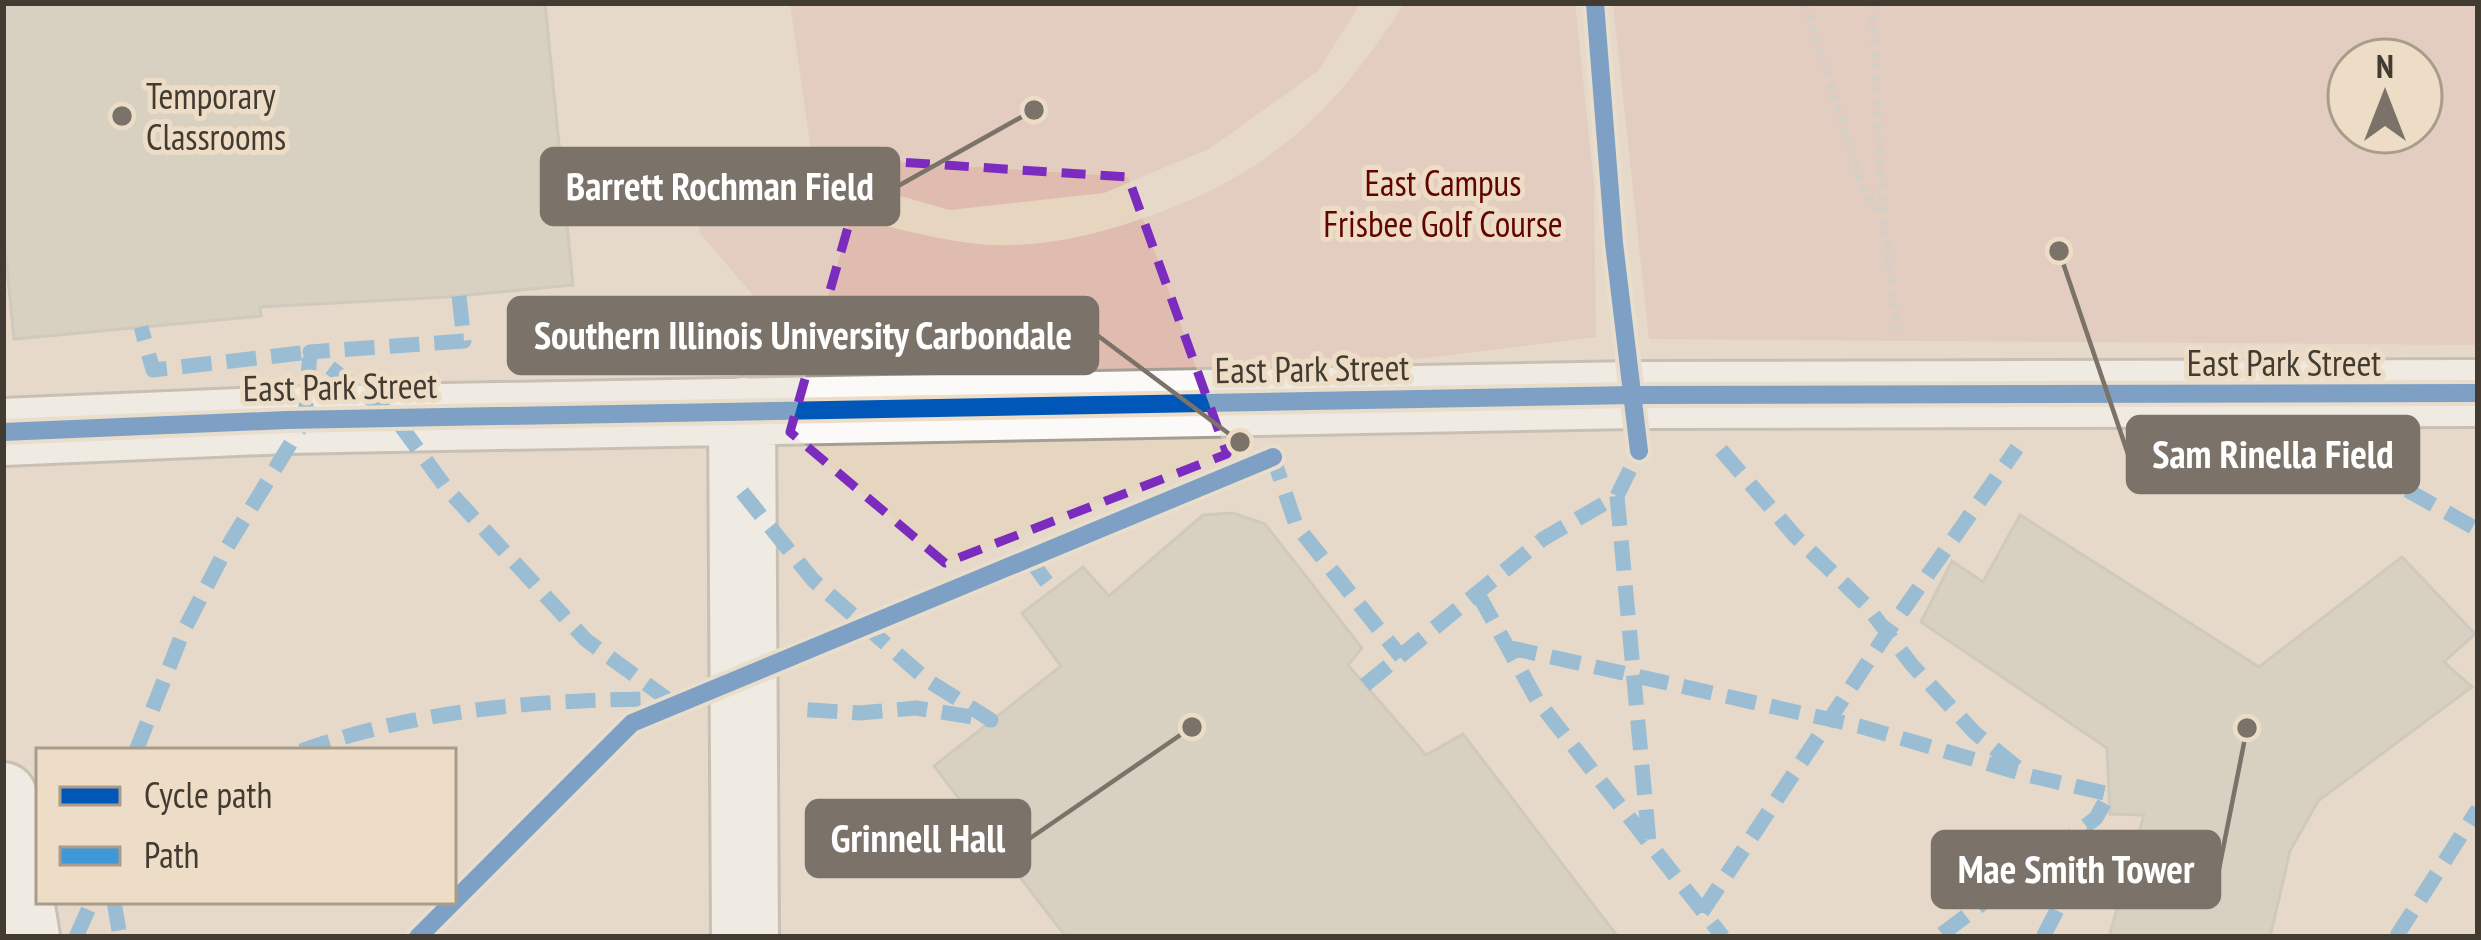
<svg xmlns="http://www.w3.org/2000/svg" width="2481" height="940" font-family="'PT Sans Narrow',sans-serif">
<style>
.built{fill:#e6d6c0;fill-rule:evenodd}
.green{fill:#e0bbaf;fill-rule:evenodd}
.building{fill:#c8c2ae;stroke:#b6b1a6;stroke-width:3}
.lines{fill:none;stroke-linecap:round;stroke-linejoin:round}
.minor-casing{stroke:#a59e94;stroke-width:72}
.path{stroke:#c4bfbb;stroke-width:8;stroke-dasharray:6 6;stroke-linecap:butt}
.minor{stroke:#fbfaf8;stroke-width:66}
.quiet{stroke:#3f98d8;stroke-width:15;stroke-dasharray:30 15;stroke-linecap:butt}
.cycleway-casing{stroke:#eeddc6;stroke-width:26}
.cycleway{stroke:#0057b8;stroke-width:18}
.marked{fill:none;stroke:#7b2cbf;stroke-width:9;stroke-dasharray:24 15;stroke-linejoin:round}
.poi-dot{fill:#7b7369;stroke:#eeddc6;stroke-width:4.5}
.labels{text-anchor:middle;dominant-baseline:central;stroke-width:10;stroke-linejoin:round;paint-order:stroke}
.poi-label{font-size:36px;fill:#423b32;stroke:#eeddc6;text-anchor:start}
.park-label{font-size:36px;fill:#610300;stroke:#eeddc6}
.street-label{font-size:36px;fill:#423b32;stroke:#eeddc6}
.leader{fill:none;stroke:#7b7369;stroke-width:4.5}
.callout-dot{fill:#7b7369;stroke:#eeddc6;stroke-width:4.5}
.callout{fill:#7b7369;stroke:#7b7369;stroke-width:4.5}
.callout-label{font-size:39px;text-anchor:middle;font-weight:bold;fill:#fff}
</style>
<rect width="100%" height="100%" fill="#e5dccf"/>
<path class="built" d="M3,3H2478V937H3ZM2349,60H2421V132H2349ZM39,751H453V901H39Z"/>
<path class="green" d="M790,3H1361L1318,71L1209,149L1104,193L950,210L814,172Z
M1404,3H1575L1594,185L1596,337L1369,365L871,377L788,337L700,233L695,204L712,174C801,197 885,233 978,244C1029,249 1084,238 1132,222C1260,181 1333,117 1404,3Z
M1613,3H2478V345L1649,339ZM2349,60H2421V132H2349Z"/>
<path class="building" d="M3,3H545L573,285L447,297L260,307L261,316L14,339L3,228Z
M1233,513L1265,524L1362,648L1348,665L1426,755L1463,734L1618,937H1066L934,766L1061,666L1022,613L1083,567L1109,596L1203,515Z
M2020,515L2259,667L2402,557L2475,634L2444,662L2472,687L2318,801L2290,851L2270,937H2109L2144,815L2110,814L2107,748L1921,622L1952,561L1983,582Z"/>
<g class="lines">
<g class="minor-casing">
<path id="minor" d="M742,411L745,937
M3,432L287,420L1633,395L2478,393
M3,796L26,937"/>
</g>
<path class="path" d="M1805,3L1863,191L1882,214
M1872,3L1883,215L1897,330"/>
<use href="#minor" class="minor"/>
<path class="quiet" d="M459,296L464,341L310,352L395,418L447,489L586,640L667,699
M2329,446L2478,530
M1721,450L1795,536L1866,605L1912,665L1975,733L2018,768
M1267,459L1273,457L1296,525L1401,657
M742,492L813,580L927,680L991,720L916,708L859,713L796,709
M1617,496L1649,842
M1029,558L1053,591
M1478,594L1537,700L1723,937
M1507,647L1859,726L2027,775L2109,794L2096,818L1938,937
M1365,685L1543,539L1617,496L1639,451
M136,751L183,632L226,549L305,420L310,352L153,370L141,327
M301,751C419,709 543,699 667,699
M114,901L120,937
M1702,912L1887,633L2017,448
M76,937L92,901
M2043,937L2092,843L2096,818
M2396,937L2478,809"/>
<g class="cycleway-casing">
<path id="cycleway" d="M1595,3L1614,243L1639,451
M3,432L287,420L1633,395L2478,393
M418,937L632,723L1273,457"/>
</g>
<use href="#cycleway" class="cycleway"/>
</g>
<path d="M0 0H2481V940H0ZM867,160L1128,177L1227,454L945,563L790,432Z" fill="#e5dccf" fill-opacity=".55" fill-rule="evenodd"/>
<path class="marked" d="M867,160L1128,177L1227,454L945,563L790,432Z"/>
<circle class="poi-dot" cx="122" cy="116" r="12"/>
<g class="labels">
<g class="poi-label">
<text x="146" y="95">Temporary<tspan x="146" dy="41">Classrooms</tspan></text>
</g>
<g class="park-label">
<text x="1443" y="182">East Campus<tspan x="1443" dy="41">Frisbee Golf Course</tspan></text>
</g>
<g class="street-label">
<text x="2284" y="362">East Park Street</text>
<text transform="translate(1312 368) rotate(-1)">East Park Street</text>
<text transform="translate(340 386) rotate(-1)">East Park Street</text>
</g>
</g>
<path class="leader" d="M1034 110L898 186M1240 442L1097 335M2059 251L2128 454M1192 727L1029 839M2247 728L2219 869"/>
<g class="callout-dot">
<circle cx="1034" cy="110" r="12"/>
<circle cx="1240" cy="442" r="12"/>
<circle cx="2059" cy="251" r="12"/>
<circle cx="1192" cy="727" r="12"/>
<circle cx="2247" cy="728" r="12"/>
</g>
<g class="callout">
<rect x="542" y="149" width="356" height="75" rx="12"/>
<rect x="509" y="298" width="588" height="75" rx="12"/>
<rect x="2128" y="417" width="290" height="75" rx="12"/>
<rect x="807" y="801" width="222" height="75" rx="12"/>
<rect x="1933" y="832" width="286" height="75" rx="12"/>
</g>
<g class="callout-label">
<text x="720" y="200">Barrett Rochman Field</text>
<text x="803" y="349">Southern Illinois University Carbondale</text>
<text x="2273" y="468">Sam Rinella Field</text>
<text x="918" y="852">Grinnell Hall</text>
<text x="2076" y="883">Mae Smith Tower</text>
</g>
<rect width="2481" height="940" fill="none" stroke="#423b32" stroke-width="12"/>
<rect x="36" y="748" width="420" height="156" fill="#eeddc6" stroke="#a99c8b" stroke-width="3"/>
<rect x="60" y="787" width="60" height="18" fill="#0057b8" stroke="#a99c8b" stroke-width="3"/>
<text x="144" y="808" font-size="36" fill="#423b32">Cycle path</text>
<rect x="60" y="847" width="60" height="18" fill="#3f98d8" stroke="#a99c8b" stroke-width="3"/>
<text x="144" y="868" font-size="36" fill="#423b32">Path</text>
<g transform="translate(2385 96)"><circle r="57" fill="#eeddc6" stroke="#a99c8b" stroke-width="3"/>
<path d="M0-9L21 45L0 30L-21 45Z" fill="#7b7369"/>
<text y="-18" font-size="33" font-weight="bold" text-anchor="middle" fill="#423b32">N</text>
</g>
</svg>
